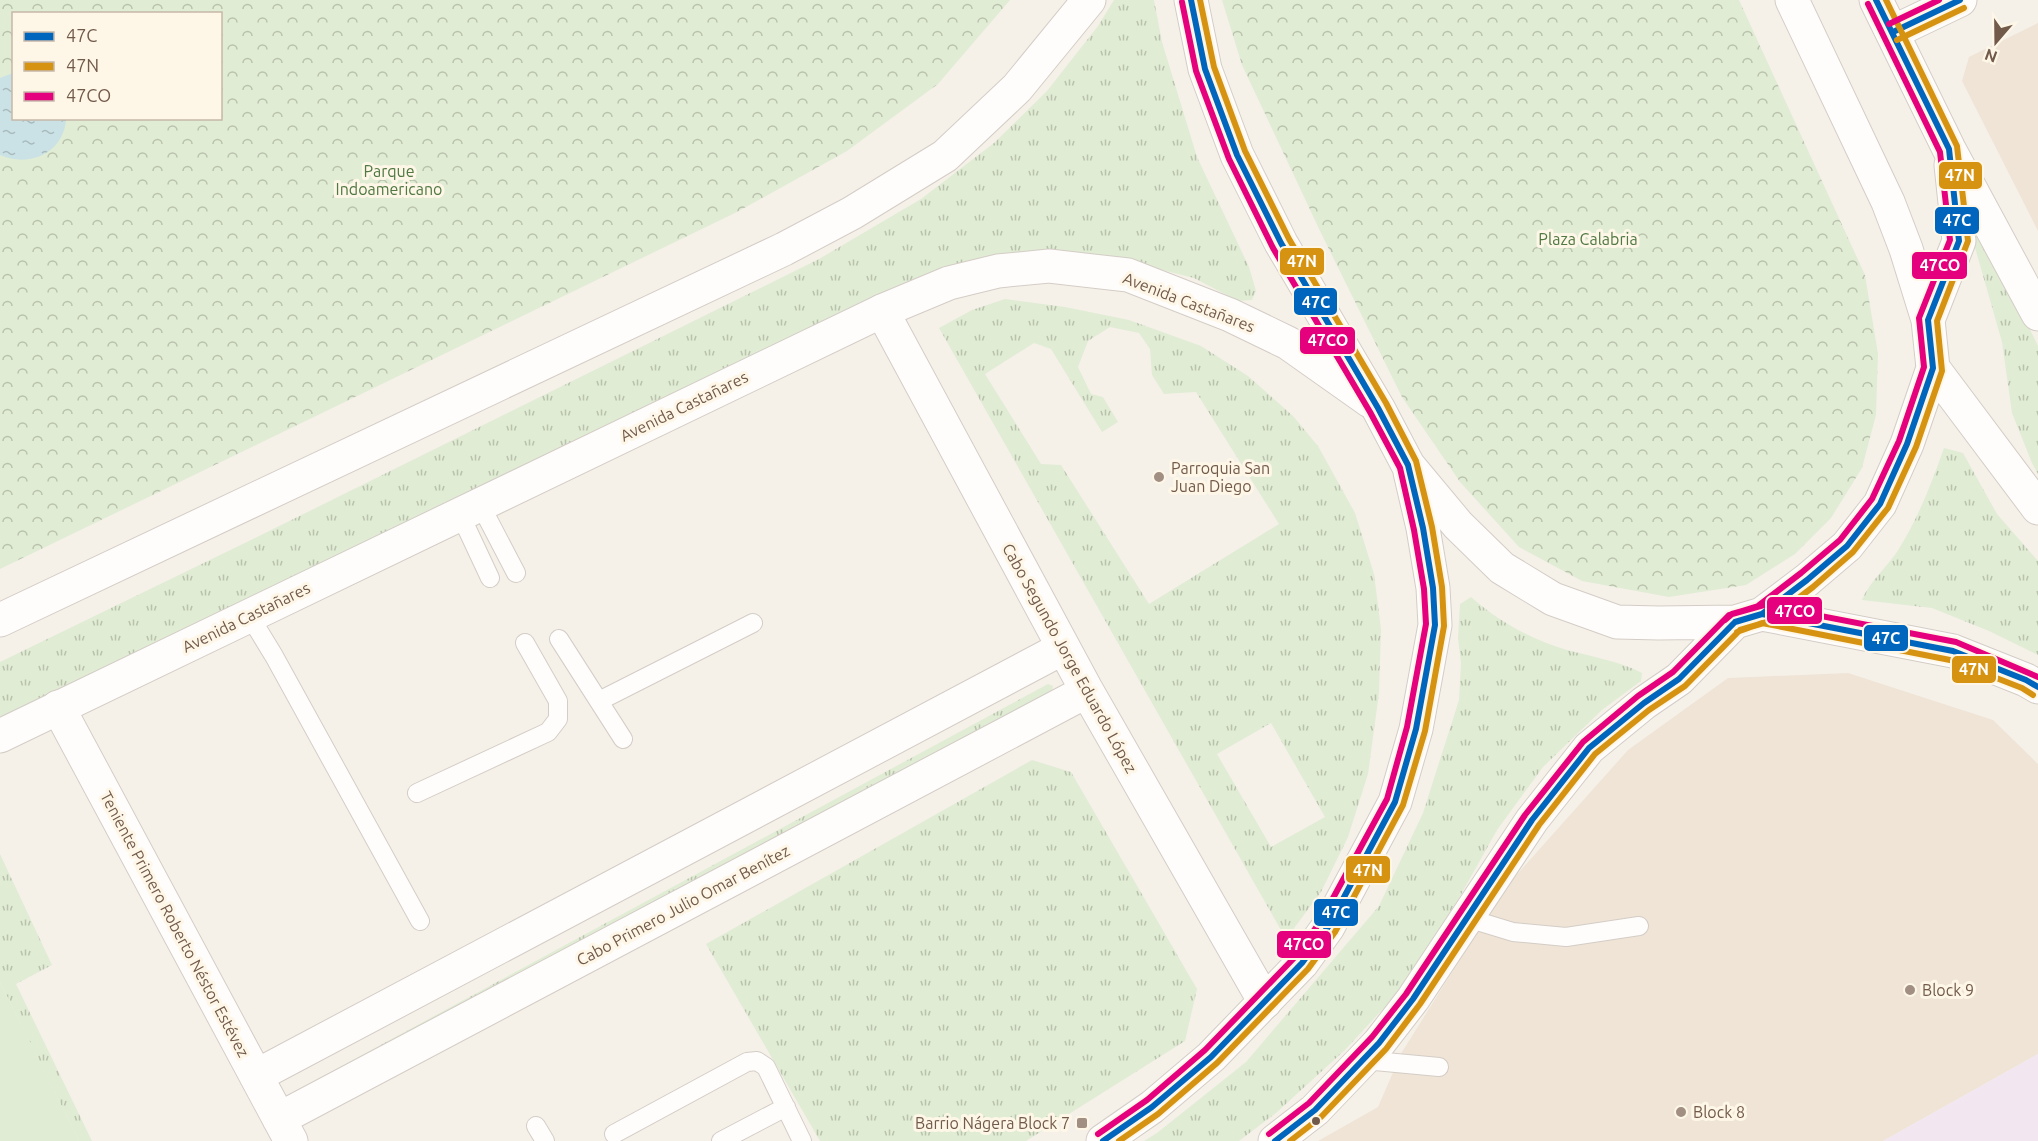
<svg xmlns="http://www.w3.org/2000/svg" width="2038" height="1141" font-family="Ubuntu,sans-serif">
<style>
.residential{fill:#efe4d6}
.education{fill:#f2e7f1}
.grass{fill:url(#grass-tufts);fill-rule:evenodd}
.forest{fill:url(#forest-crowns);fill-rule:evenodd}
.garden{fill:#e0ecd4}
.water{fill:url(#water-ripples)}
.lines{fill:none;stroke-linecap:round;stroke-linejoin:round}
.lane-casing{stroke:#d4cdc6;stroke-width:20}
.street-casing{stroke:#d4cdc6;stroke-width:35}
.secondary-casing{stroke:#d4cdc6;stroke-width:35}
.lane{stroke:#fefdfc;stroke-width:18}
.street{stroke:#fefdfc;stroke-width:33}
.secondary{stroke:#fefdfc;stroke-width:33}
.bus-1-casing{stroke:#fef7e8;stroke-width:10}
.bus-2-casing{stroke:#fef7e8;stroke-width:10}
.bus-3-casing{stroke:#fef7e8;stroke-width:10}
.bus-1{stroke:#0065bd;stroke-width:6}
.bus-2{stroke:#d69312;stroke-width:6}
.bus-3{stroke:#e5007d;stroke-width:6}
.poi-dot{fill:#a08f82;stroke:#fef7e8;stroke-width:2}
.bus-dot{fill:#725a4a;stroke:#fef7e8;stroke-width:2}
.labels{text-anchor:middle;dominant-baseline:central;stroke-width:6;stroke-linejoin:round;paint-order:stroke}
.park-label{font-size:16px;fill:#4f7842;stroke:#fef7e8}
.street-label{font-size:16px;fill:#725a4a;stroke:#fef7e8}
.poi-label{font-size:16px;fill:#725a4a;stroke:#fef7e8;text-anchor:start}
.line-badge{stroke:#fef7e8;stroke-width:2}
.badge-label{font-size:16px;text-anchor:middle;font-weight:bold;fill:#fff}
</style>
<defs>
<pattern id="grass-tufts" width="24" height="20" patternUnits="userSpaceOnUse" patternTransform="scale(1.5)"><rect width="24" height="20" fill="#e0ecd4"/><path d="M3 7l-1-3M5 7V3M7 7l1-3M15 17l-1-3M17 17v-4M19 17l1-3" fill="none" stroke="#bac2ae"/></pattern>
<pattern id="forest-crowns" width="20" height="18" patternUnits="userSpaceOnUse" patternTransform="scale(1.5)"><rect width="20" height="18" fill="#e0ecd4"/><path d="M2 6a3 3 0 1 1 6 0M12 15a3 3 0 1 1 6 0" fill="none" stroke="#bac2ae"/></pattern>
<pattern id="water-ripples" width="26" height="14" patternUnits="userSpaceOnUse" patternTransform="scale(1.5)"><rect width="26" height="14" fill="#cae2e6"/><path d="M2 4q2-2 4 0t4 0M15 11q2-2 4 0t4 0" fill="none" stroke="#a8babc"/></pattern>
</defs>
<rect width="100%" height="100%" fill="#f5f1e9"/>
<path class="residential" d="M2038,23V231L1962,81L1969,57Z
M1848,673L1993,720L2038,764V1054L1883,1141H1318L1378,1107L1402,1052L1504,889L1628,750L1728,678Z"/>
<path class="education" d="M2038,1054V1141H1883Z"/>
<path class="grass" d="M1114,0H1154L1162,42L1197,157L1249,267L1256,291L1252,300L1238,301L1194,278L1138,264L1057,251L993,255L920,278L0,723V662L257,537L819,259L921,199L994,143L1047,91L1098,26Z
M1973,211L2038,346V474L2032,463L2012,413L2002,342L1968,223Z
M1005,299L1065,307L1129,320L1201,346L1248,376L1293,416L1318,446L1355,513L1374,574L1381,629L1379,693L1368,774L1348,837L1321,892L1286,939L939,328L972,310ZM1110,327L1139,333L1150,349L1152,375L1164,394L1196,392L1279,524L1149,604L1061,465L1041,464L985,374L1034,343L1051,349L1102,432L1118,422L1103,397L1091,394L1078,367L1088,341ZM1271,723L1325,817L1271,847L1217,754Z
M1944,448L1963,453L1997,514L2038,561V655L1989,631L1932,608L1862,600C1870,580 1889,566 1900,547C1919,516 1932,482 1944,448Z
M1471,597C1498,621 1532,640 1567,650C1593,657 1619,661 1642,673L1641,681L1602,710L1543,767L1497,830L1454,907L1394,997L1345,1050L1276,1113L1239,1141H1144L1157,1133L1246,1062L1379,906L1423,813L1459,700L1461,663L1458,638L1460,604Z
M1048,684L1053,686L1052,692L299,1094L301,1088Z
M1032,760L1071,772L1197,989L1185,1041L1026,1141H820L706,944Z
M0,854L52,965L16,984L92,1141H79L0,982Z"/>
<path class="forest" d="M0,0H1010L938,84L847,151L737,212L0,569ZM14,14H220V118H14Z
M1222,0H1739L1865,275L1878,354L1876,415L1862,468L1831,518L1795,554L1746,585L1669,597L1582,581L1519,547L1460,482L1402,397L1321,233L1242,65Z"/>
<path class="garden" d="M0,982L79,1141H0Z"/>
<path class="water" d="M13,73L14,118L66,119C64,153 29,168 0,155V78Z"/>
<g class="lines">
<g class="lane-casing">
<path id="lane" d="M480,504L516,573
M460,514L490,578
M249,615L274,656L420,921
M559,639L623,739
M599,701L753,623
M417,793L548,732L558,719V701L525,643
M1467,918L1513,932L1566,937L1639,926
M1364,1060L1439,1067
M536,1126L545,1141
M614,1134L747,1062L757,1061L766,1067L802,1141
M721,1141L786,1107"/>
</g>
<g class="street-casing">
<path id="street" d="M882,311L1087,691L1265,1002
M58,707L291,1141
M256,1076L1063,648
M279,1119L1087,691"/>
</g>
<g class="secondary-casing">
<path id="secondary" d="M1191,0L1205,69L1237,155L1281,243L1378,408L1408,465L1458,525L1502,568L1553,599L1617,622L1659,623L1735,622L1762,614L1807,580L1847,546L1880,504L1907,444L1933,368L1928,320L1906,249L1888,202L1792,0
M1876,0L1949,149L2038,314
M1893,32L1960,0
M1928,320L1959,241L1951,165
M1933,368L2038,508
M1762,614L1953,651L2026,680L2038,687
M0,620L784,249L852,213L945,156L1017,88L1089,0
M0,736L882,311L949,283L998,271L1049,266L1128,275L1230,315L1288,343L1370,401
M1103,1141L1152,1107L1211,1057L1302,963L1328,927L1395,802L1416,729L1435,625L1433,588L1423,528L1410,472
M1275,1141L1315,1110L1379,1043L1413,999L1532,820L1589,748L1644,703L1679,679L1735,622"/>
</g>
<use href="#lane" class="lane"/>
<use href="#street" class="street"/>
<use href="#secondary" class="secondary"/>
<g class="bus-1-casing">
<path id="bus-1" d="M1893,32L1960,0
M1731,626L1735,622L1762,614L1953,651L2026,680L2038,687
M1103,1141L1152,1107L1211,1057L1302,963L1328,927L1395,802L1416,729L1435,625L1433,588L1423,528L1408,465L1378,408L1281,243L1237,155L1205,69L1191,0
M1275,1141L1315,1110L1379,1043L1413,999L1532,820L1589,748L1644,703L1679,679L1735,622L1762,614L1807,580L1847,546L1880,504L1907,444L1933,368L1928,320L1959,241L1949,149L1876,0"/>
</g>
<g class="bus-2-casing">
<path id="bus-2" d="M1897,40L1964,8
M1737,632L1762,623L1950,660L2022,688L2033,695
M1119,1141L1158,1114L1217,1063L1308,969L1335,932L1403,805L1425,731L1444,626L1442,587L1432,527L1416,461L1386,403L1289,239L1245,151L1214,67L1200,0
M1290,1141L1321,1117L1386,1049L1420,1004L1539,825L1595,754L1649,710L1685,686L1740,630L1767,622L1813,587L1853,552L1888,508L1916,447L1942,371L1937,321L1968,241L1957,146L1886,0"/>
</g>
<g class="bus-3-casing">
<path id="bus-3" d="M1889,24L1939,0
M1725,620L1732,614L1764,605L1956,642L2038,677
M1098,1134L1147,1100L1205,1050L1295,957L1320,922L1387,799L1407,727L1426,624L1424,589L1414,530L1400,468L1370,412L1273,248L1229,159L1196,71L1182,2
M1269,1134L1309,1103L1372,1037L1406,994L1525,815L1583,742L1638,696L1673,672L1729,615L1758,606L1801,573L1840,540L1872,499L1899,441L1924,367L1919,318L1950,240L1940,152L1868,4"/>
</g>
<use href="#bus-1" class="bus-1"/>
<use href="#bus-2" class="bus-2"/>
<use href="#bus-3" class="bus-3"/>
</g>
<g class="poi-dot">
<circle cx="1159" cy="477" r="6"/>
<circle cx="1910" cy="990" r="6"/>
<circle cx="1681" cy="1112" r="6"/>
<rect x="1076" y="1117" width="12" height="12" rx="3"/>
</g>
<circle class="bus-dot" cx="1316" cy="1121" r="5"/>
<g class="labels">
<g class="park-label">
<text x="389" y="171">Parque<tspan x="389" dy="18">Indoamericano</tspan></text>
<text x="1588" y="239">Plaza Calabria</text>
</g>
<g class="street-label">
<text transform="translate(1189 302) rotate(21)">Avenida Castañares</text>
<text transform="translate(684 406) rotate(-26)">Avenida Castañares</text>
<text transform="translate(246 617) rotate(-26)">Avenida Castañares</text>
<text transform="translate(1070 658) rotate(61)">Cabo Segundo Jorge Eduardo López</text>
<text transform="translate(683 905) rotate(-28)">Cabo Primero Julio Omar Benítez</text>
<text transform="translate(175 924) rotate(62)">Teniente Primero Roberto Néstor Estévez</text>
</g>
<g class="poi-label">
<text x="1171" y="468">Parroquia San<tspan x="1171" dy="18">Juan Diego</tspan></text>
<text x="1922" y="990">Block 9</text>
<text x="1693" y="1112">Block 8</text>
<text x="1070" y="1123" text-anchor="end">Barrio Nágera Block 7</text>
</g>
</g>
<g class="line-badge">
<rect x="1938" y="161" width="45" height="29" rx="6" fill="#d69312"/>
<rect x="1934" y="206" width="46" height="29" rx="6" fill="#0065bd"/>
<rect x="1279" y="247" width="46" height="29" rx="6" fill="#d69312"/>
<rect x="1911" y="251" width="57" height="29" rx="6" fill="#e5007d"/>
<rect x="1293" y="287" width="45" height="29" rx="6" fill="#0065bd"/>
<rect x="1299" y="326" width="57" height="29" rx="6" fill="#e5007d"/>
<rect x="1766" y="596" width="57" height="29" rx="6" fill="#e5007d"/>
<rect x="1863" y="624" width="46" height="28" rx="6" fill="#0065bd"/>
<rect x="1951" y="655" width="46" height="29" rx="6" fill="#d69312"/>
<rect x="1345" y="855" width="46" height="29" rx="6" fill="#d69312"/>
<rect x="1313" y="898" width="46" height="29" rx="6" fill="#0065bd"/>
<rect x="1276" y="930" width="56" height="29" rx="6" fill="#e5007d"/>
</g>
<g class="badge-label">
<text x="1960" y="181">47N</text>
<text x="1957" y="226">47C</text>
<text x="1302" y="267">47N</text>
<text x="1940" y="271">47CO</text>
<text x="1316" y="308">47C</text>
<text x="1328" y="346">47CO</text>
<text x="1795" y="617">47CO</text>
<text x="1886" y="644">47C</text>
<text x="1974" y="675">47N</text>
<text x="1368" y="876">47N</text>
<text x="1336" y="918">47C</text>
<text x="1304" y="950">47CO</text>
</g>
<rect x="12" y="12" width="210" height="108" fill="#fef7e8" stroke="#c6b8a9" stroke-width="1.5"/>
<rect x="24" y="32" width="30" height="9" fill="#0065bd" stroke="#c6b8a9" stroke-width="1.5"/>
<text x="66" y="42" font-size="18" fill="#725a4a">47C</text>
<rect x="24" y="62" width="30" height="9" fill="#d69312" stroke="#c6b8a9" stroke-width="1.5"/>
<text x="66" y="72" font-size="18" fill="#725a4a">47N</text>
<rect x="24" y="92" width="30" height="9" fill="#e5007d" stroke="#c6b8a9" stroke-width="1.5"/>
<text x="66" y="102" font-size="18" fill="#725a4a">47CO</text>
<g transform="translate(1996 42) rotate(200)" stroke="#fef7e8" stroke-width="4.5" paint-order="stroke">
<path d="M0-4.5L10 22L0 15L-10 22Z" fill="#725a4a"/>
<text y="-9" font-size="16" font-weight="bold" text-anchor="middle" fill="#725a4a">N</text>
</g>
</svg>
